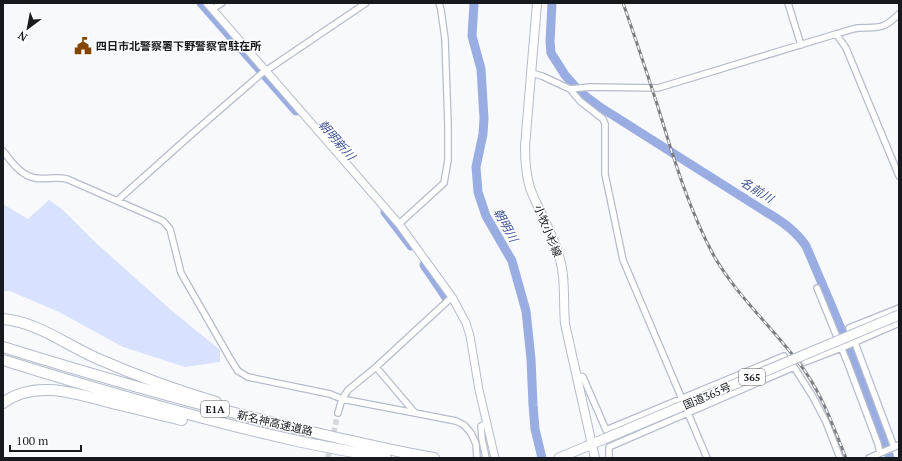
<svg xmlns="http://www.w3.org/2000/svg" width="902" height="461" font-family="'PT Serif','Noto Sans JP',serif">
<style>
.green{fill:#d8e2ff}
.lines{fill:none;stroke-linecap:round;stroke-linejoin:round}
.river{stroke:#99ade3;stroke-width:9}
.minor-tunnel{stroke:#d6d7dc;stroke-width:5.5;stroke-dasharray:5.5 3;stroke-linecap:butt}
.minor-casing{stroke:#b6bccb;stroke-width:8}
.tertiary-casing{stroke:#b6bccb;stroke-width:9}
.secondary-casing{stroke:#b6bccb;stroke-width:10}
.trunk-casing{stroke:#b6bccb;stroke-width:11}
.motorway-casing{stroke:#b6bccb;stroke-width:12}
.minor{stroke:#fff;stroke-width:5.5}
.tertiary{stroke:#fff;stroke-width:7}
.secondary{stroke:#fff;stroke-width:8}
.trunk{stroke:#fff;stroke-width:9}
.motorway{stroke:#fff;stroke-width:10}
.rail-casing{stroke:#7d7f84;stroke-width:3}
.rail{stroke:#fff;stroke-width:1.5;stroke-dasharray:4.5;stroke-linecap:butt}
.trunk-bridge-casing{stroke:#b6bccb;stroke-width:11;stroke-linecap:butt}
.trunk-bridge{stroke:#fff;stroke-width:9}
.labels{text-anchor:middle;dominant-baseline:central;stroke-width:3;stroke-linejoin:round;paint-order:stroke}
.shield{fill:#fff;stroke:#5c5e62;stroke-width:1}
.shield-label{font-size:10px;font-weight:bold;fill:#16191e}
.poi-label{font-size:11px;font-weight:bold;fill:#16191e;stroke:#fff;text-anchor:start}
.street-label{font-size:11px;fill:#16191e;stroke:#fff}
.water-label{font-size:12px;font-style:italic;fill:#3e5295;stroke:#fff}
</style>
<rect width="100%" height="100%" fill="#f8f9fd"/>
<path class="green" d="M49,200L63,210L96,243L171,310L220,350V362L185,367L123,347L59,312L10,291H3V204L28,219Z"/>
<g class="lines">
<path class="river" d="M201,3L296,111
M474,3L472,36L481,69L484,118L483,134L476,167L478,192L486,216L512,261L526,311L531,359L533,405L535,429L542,458
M552,3L550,42L551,53L565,75L580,92L600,107L766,212C782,221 796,231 806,246L832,307L855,363L890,458
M385,212L411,246
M424,265L447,299"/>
<path class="minor-tunnel" d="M328,458L338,413"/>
<g class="minor-casing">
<path id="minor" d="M788,3L801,45
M212,9L222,3
M836,34L846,48L899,176
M531,73L542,76L570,89L590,87L658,88L836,34C843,32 851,29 858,28C879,27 883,30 899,14
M570,89L580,101L603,119L605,124V174L623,260L707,458
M3,151C11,161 21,176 35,178C45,180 56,176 67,179L163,221L170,229L181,273L231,360L238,371L248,377L330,394L342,399L415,413
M118,200L193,133L261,74L366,3
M399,224L444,183L448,160V124L445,39L441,10L439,3
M817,288L848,364L878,444L880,453
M852,336L849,328L899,308
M855,343L894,447
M805,362L844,347L899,323
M376,367L415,413L456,421L464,425L471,433L476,444L477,458
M576,375L583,377L606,430L784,356
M338,413L342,399L348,390L376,367L452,297
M486,458L482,439L481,426L487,423
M609,458V447L794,367L813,397L826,422L840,458
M869,458L899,445"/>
</g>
<g class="tertiary-casing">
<path id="tertiary" d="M207,3L399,224L452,297L466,323L470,336L479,390L495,458"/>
</g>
<g class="secondary-casing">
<path id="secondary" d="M537,3L525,146C525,160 526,175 530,188C539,212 553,233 559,256C566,278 563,301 565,324L595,458"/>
</g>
<g class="trunk-casing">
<path id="trunk" d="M559,458L604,439"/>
</g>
<g class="motorway-casing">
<path id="motorway" d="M3,319C37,322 65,344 96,358C135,375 175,390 216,402
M3,347C109,380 216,410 325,435C361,443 398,452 434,458
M3,360C99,390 195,418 293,440C324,447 355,452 386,458
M3,403C36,378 80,395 116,404C138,409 160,415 182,420"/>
</g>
<use href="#minor" class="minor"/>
<use href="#tertiary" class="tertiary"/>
<use href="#secondary" class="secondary"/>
<use href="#trunk" class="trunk"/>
<use href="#motorway" class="motorway"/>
<g class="rail-casing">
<path id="rail" d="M623,3C635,37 646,70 657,104C673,156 688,208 714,256C737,296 772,327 799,363C821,391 833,426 846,458"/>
</g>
<use href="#rail" class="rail"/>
<g class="trunk-bridge-casing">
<path id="trunk-bridge" d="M604,439L899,315"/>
</g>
<use href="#trunk-bridge" class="trunk-bridge"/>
</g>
<defs>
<g id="civic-bare" transform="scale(1.38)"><path d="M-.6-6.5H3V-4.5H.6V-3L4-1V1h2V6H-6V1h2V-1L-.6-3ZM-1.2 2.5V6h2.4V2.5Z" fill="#834702" stroke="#fff" stroke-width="2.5" paint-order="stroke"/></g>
</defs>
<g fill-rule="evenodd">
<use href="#civic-bare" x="83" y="46"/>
</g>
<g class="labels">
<g class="shield">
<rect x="739" y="369" width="26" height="16" rx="3"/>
<rect x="201" y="401" width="28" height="16" rx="3"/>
</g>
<g class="shield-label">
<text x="752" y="377">365</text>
<text x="215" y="409">E1A</text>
</g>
<g class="poi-label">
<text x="96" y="46">四日市北警察署下野警察官駐在所</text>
</g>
<g class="street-label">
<text transform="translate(548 231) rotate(68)">小牧小杉線</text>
<text transform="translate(707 396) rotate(-23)">国道365号</text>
<text transform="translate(275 423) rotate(13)">新名神高速道路</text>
</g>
<g class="water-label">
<text transform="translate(337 140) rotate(49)">朝明新川</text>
<text transform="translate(757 190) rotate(32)">名前川</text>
<text transform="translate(506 225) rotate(61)">朝明川</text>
</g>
</g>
<rect width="902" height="461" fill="none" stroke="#16191e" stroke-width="8"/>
<g transform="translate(28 28) rotate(212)" stroke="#ffffff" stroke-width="3" paint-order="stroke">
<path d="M0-3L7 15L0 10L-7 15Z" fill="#16191e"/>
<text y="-6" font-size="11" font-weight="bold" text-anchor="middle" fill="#16191e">N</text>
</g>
<path d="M10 445v6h71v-6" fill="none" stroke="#16191e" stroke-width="2"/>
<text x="16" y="445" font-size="12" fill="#16191e" stroke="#ffffff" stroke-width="3" paint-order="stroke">100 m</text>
</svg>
